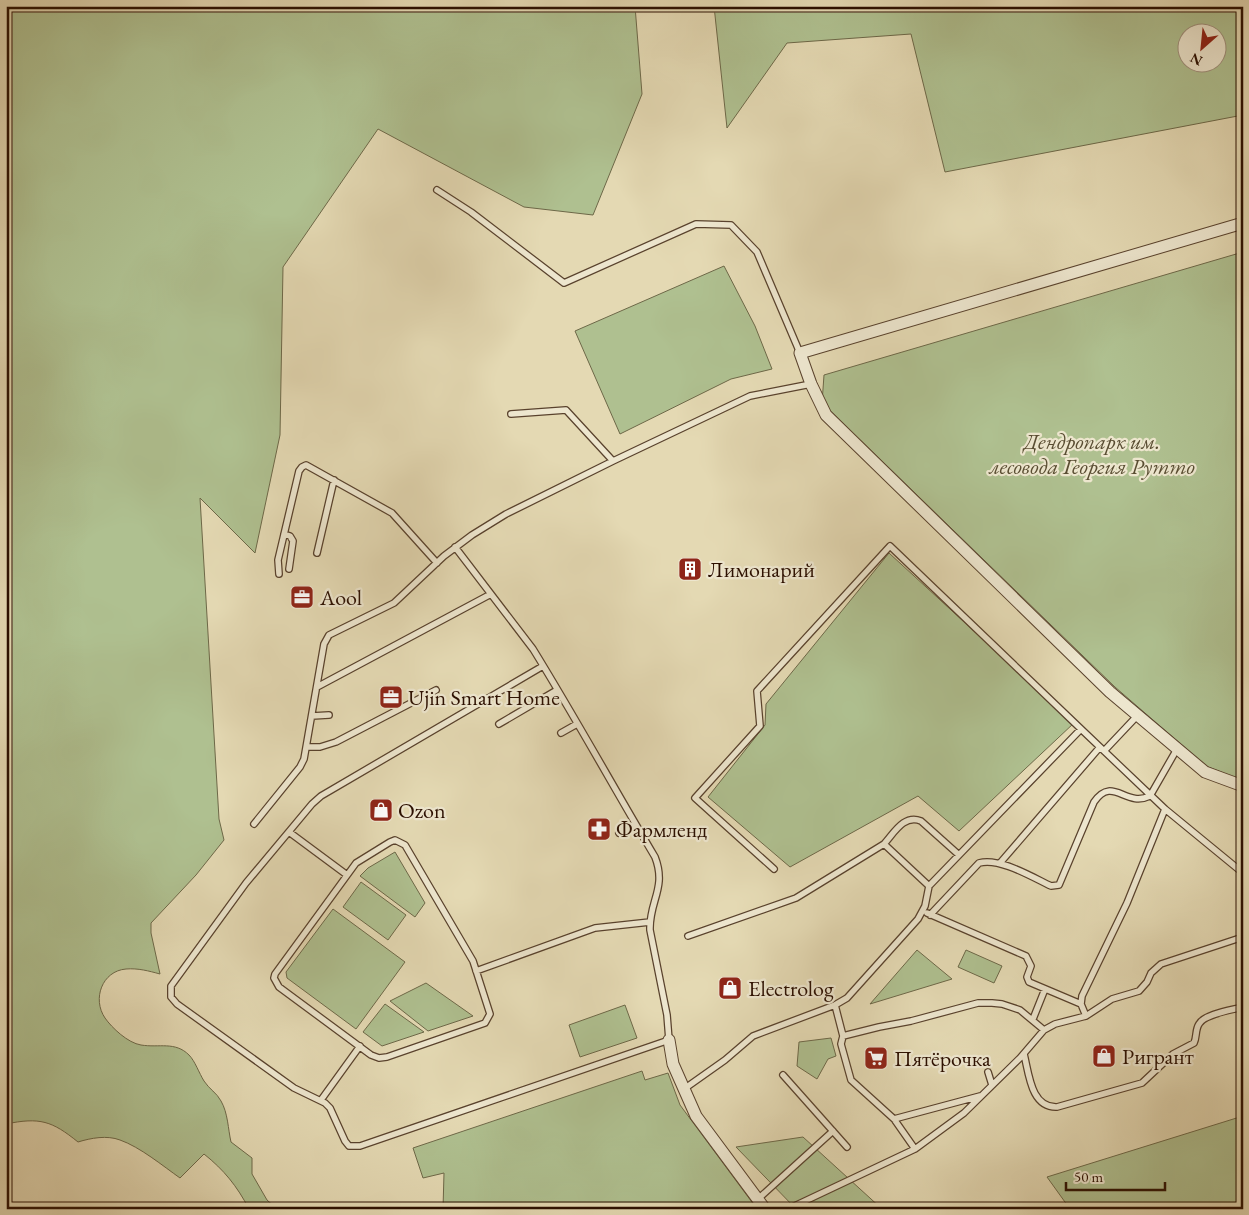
<svg xmlns="http://www.w3.org/2000/svg" width="1249" height="1215" font-family="'EB Garamond',serif">
<style>
.green{fill:#afc090;stroke:#6d6848;fill-rule:evenodd}
.lines{fill:none;stroke-linecap:round;stroke-linejoin:round}
.lane-casing{stroke:#59422d;stroke-width:8}
.street-casing{stroke:#59422d;stroke-width:13}
.lane{stroke:#ede6ce;stroke-width:5.5}
.street{stroke:#ede6ce;stroke-width:11}
.labels{text-anchor:middle;dominant-baseline:central;stroke-width:4.5;stroke-linejoin:round;paint-order:stroke}
.park-label{font-size:22px;font-style:italic;fill:#594d32;stroke:#ede6ce}
.poi-label{font-size:22px;fill:#2b0f00;stroke:#ede6ce;text-anchor:start}
</style>
<rect width="100%" height="100%" fill="#e4d9b3"/>
<filter id="stains"><feTurbulence type="fractalNoise" baseFrequency=".004" numOctaves="4"/><feColorMatrix values="0 0 0 0 .2 0 0 0 0 .09 0 0 0 0 .02 0 0 0 .5 -.17"/></filter>
<radialGradient id="worn" r=".72"><stop offset=".6" stop-color="#630" stop-opacity="0"/><stop offset="1" stop-color="#630" stop-opacity=".3"/></radialGradient>
<path class="green" d="M6,6H635L642,94L593,215L524,207L378,129L283,267L280,435L255,553L200,498L219,819L224,840L196,875L151,923V933L160,974C149,971 138,968 126,969C102,971 92,999 105,1018C112,1028 128,1043 141,1045C159,1048 175,1041 189,1055C195,1061 199,1073 204,1081C209,1089 217,1093 221,1101C228,1113 228,1129 231,1142L252,1158V1174L267,1200L277,1209H249C237,1186 224,1170 204,1154L180,1178C163,1166 140,1147 120,1140C107,1135 91,1138 78,1142C52,1121 40,1117 6,1124Z
M714,6H1243V115L945,172L911,34L787,43L727,128ZM1186,32H1216V62H1186Z
M1243,252V781L1206,766L1115,687L822,403L824,375Z
M724,266L755,326L772,369L731,379L620,434L575,331Z
M889,553L1074,723L959,831L918,796L790,867L708,797L765,725L766,704Z
M395,852L425,903L415,917L360,876L368,868Z
M361,882L406,915L388,940L343,907Z
M333,909L405,962L356,1029L287,978L286,972Z
M917,950L952,979L870,1004Z
M966,950L1002,966L994,983L958,967Z
M426,983L473,1016L428,1031L390,1001Z
M385,1004L424,1032L382,1046L363,1032Z
M625,1005L637,1038L580,1057L569,1025Z
M831,1038L836,1056L828,1059L817,1079L797,1066L799,1042Z
M642,1071L645,1080L668,1073L680,1105L757,1209H443L444,1173L423,1178L413,1148Z
M1243,1116V1209H1070L1047,1177Z
M803,1137L882,1209H796L736,1147Z
M344,1205L358,1209H311L316,1207Z"/>
<g class="lines">
<g class="lane-casing">
<path id="lane" d="M437,190L471,212L564,283L696,224L731,225L757,252L800,353
M511,414L566,410L613,461L750,396L811,384
M284,534L290,536L293,541L289,569
M455,547L533,649C575,717 614,788 655,857C667,888 649,901 650,930L667,1015L669,1040L360,1146H349L345,1141L330,1108L325,1103L294,1088L177,1004L171,997V986L246,883L312,804L321,796L543,666
M317,553L334,480
M279,574L278,560L299,471L302,467L306,465L392,513L437,563
M317,687L491,594
M312,716L329,715
M499,724L557,690
M561,733L577,724
M308,747H320L336,742L436,690
M1104,751L1138,715
M254,824L300,767L304,759L324,644L329,635L394,603L444,556L472,535L506,514L613,461
M289,832L347,875
M619,833L635,824
M395,840L405,845L473,961L490,1014L485,1023L387,1057L379,1058L371,1055L279,987L274,978L275,974L356,863L390,842Z
M884,844C894,833 904,814 921,821L959,855
M1000,863L1100,747
M774,869L695,798L760,726L757,691L890,546L1081,729
M927,913L1026,956L1031,966L1027,977L1029,982L1081,1004
M930,915L979,863C999,857 1032,877 1051,886L1059,885L1094,802C1113,775 1125,808 1150,796L1177,749
M688,936L796,898L884,844L929,886
M476,971L595,928L650,922
M835,1005L843,1036
M1086,1016L1081,1004L1082,996L1127,903L1165,809L1243,873
M1033,1019L1045,989
M1024,1054C1029,1074 1031,1108 1057,1107L1142,1083L1173,1054L1194,1043C1197,1037 1195,1030 1199,1024C1204,1014 1232,1010 1243,1007
M988,1072L992,1085
M783,1075L847,1147
M684,1089L725,1060L753,1036L835,1005L847,998L918,919L925,906L929,886L1081,729L1165,809
M321,1100L360,1046
M894,1119L980,1096
M915,1149L894,1119L851,1080L841,1044L843,1036L879,1027L911,1021L978,1003H992L1002,1004L1020,1010L1044,1030
M758,1199L833,1131
M788,1209L915,1149L964,1113L1020,1058L1044,1030L1055,1024L1086,1016L1112,999L1139,991L1147,982L1151,973L1161,964L1243,937"/>
</g>
<g class="street-casing">
<path id="street" d="M1243,223L800,353L811,384L826,415L1110,692L1205,772L1243,786
M669,1040L673,1064L696,1116L765,1209"/>
</g>
<use href="#lane" class="lane"/>
<use href="#street" class="street"/>
</g>
<defs>
<g id="building-square" transform="scale(1.25)"><rect x="-9" y="-9" width="18" height="18" rx="4" fill="#8f2418" stroke="#ede6ce"/><path d="M-4-6H4V6H1V3H-1V6H-4ZM-2.5-4.3h1.7v1.8h-1.7ZM.8-4.3h1.7v1.8H.8ZM-2.5-1h1.7V.8h-1.7ZM.8-1h1.7V.8H.8Z" fill="#fff"/></g>
<g id="office-square" transform="scale(1.25)"><rect x="-9" y="-9" width="18" height="18" rx="4" fill="#8f2418" stroke="#ede6ce"/><path d="M-6-3h4V-5.5h4V-3h4V5H-6ZM-1-4.5V-3h2v-1.5ZM-6 0V1H6V0Z" fill="#fff"/></g>
<g id="shop-square" transform="scale(1.25)"><rect x="-9" y="-9" width="18" height="18" rx="4" fill="#8f2418" stroke="#ede6ce"/><path d="M-5-2.5h2.3a2.7 3.5 0 0 1 5.4 0H5L5.5 6h-11ZM-1.5-2.5h3a1.5 2.3 0 0 0-3 0Z" fill="#fff"/></g>
<g id="pharmacy-square" transform="scale(1.25)"><rect x="-9" y="-9" width="18" height="18" rx="4" fill="#8f2418" stroke="#ede6ce"/><path d="M-2-6h4v4h4v4h-4v4h-4v-4h-4v-4h4Z" fill="#fff"/></g>
<g id="supermarket-square" transform="scale(1.25)"><rect x="-9" y="-9" width="18" height="18" rx="4" fill="#8f2418" stroke="#ede6ce"/><path d="M-6-5.5h2.5l.6 2H6L4.5 2H-2.5L-4.4-4H-6ZM-1.5 3.2a1.3 1.3 0 1 0 .1 0ZM3 3.2a1.3 1.3 0 1 0 .1 0Z" fill="#fff"/></g>
</defs>
<g fill-rule="evenodd">
<use href="#building-square" x="690" y="569"/>
<use href="#office-square" x="302" y="597"/>
<use href="#office-square" x="391" y="697"/>
<use href="#shop-square" x="381" y="810"/>
<use href="#pharmacy-square" x="599" y="829"/>
<use href="#shop-square" x="730" y="988"/>
<use href="#shop-square" x="1104" y="1056"/>
<use href="#supermarket-square" x="876" y="1058"/>
</g>
<g class="labels">
<g class="park-label">
<text x="1092" y="441">Дендропарк им.<tspan x="1092" dy="25">лесовода Георгия Рутто</tspan></text>
</g>
<g class="poi-label">
<text x="708" y="569">Лимонарий</text>
<text x="320" y="597">Aool</text>
<text x="408" y="697">Ujin Smart Home</text>
<text x="398" y="810">Ozon</text>
<text x="616" y="829">Фармленд</text>
<text x="748" y="988">Electrolog</text>
<text x="1122" y="1056">Ригрант</text>
<text x="894" y="1058">Пятёрочка</text>
</g>
</g>
<rect width="1249" height="1215" fill="none" stroke="#e4d9b3" stroke-width="25"/>
<rect x="8" y="8" width="1234" height="1200" fill="none" stroke="#2b0f00" stroke-width="2.5"/>
<rect x="12" y="12" width="1224" height="1190" fill="none" stroke="#2b0f00"/>
<g transform="translate(1202 48) rotate(207)"><circle r="24" fill="#ede6ce" stroke="#9f907c"/>
<path d="M0-4L9 19L0 12L-9 19Z" fill="#8f2418"/>
<text y="-8" font-size="14" font-weight="bold" text-anchor="middle" fill="#2b0f00">N</text>
</g>
<path d="M1066 1182v8h99v-8" fill="none" stroke="#2b0f00" stroke-width="2.5"/>
<text x="1074" y="1182" font-size="15" fill="#2b0f00" stroke="#ede6ce" stroke-width="4" paint-order="stroke">50 m</text>
<rect width="100%" height="100%" filter="url(#stains)"/>
<rect width="100%" height="100%" fill="url(#worn)"/>
</svg>
